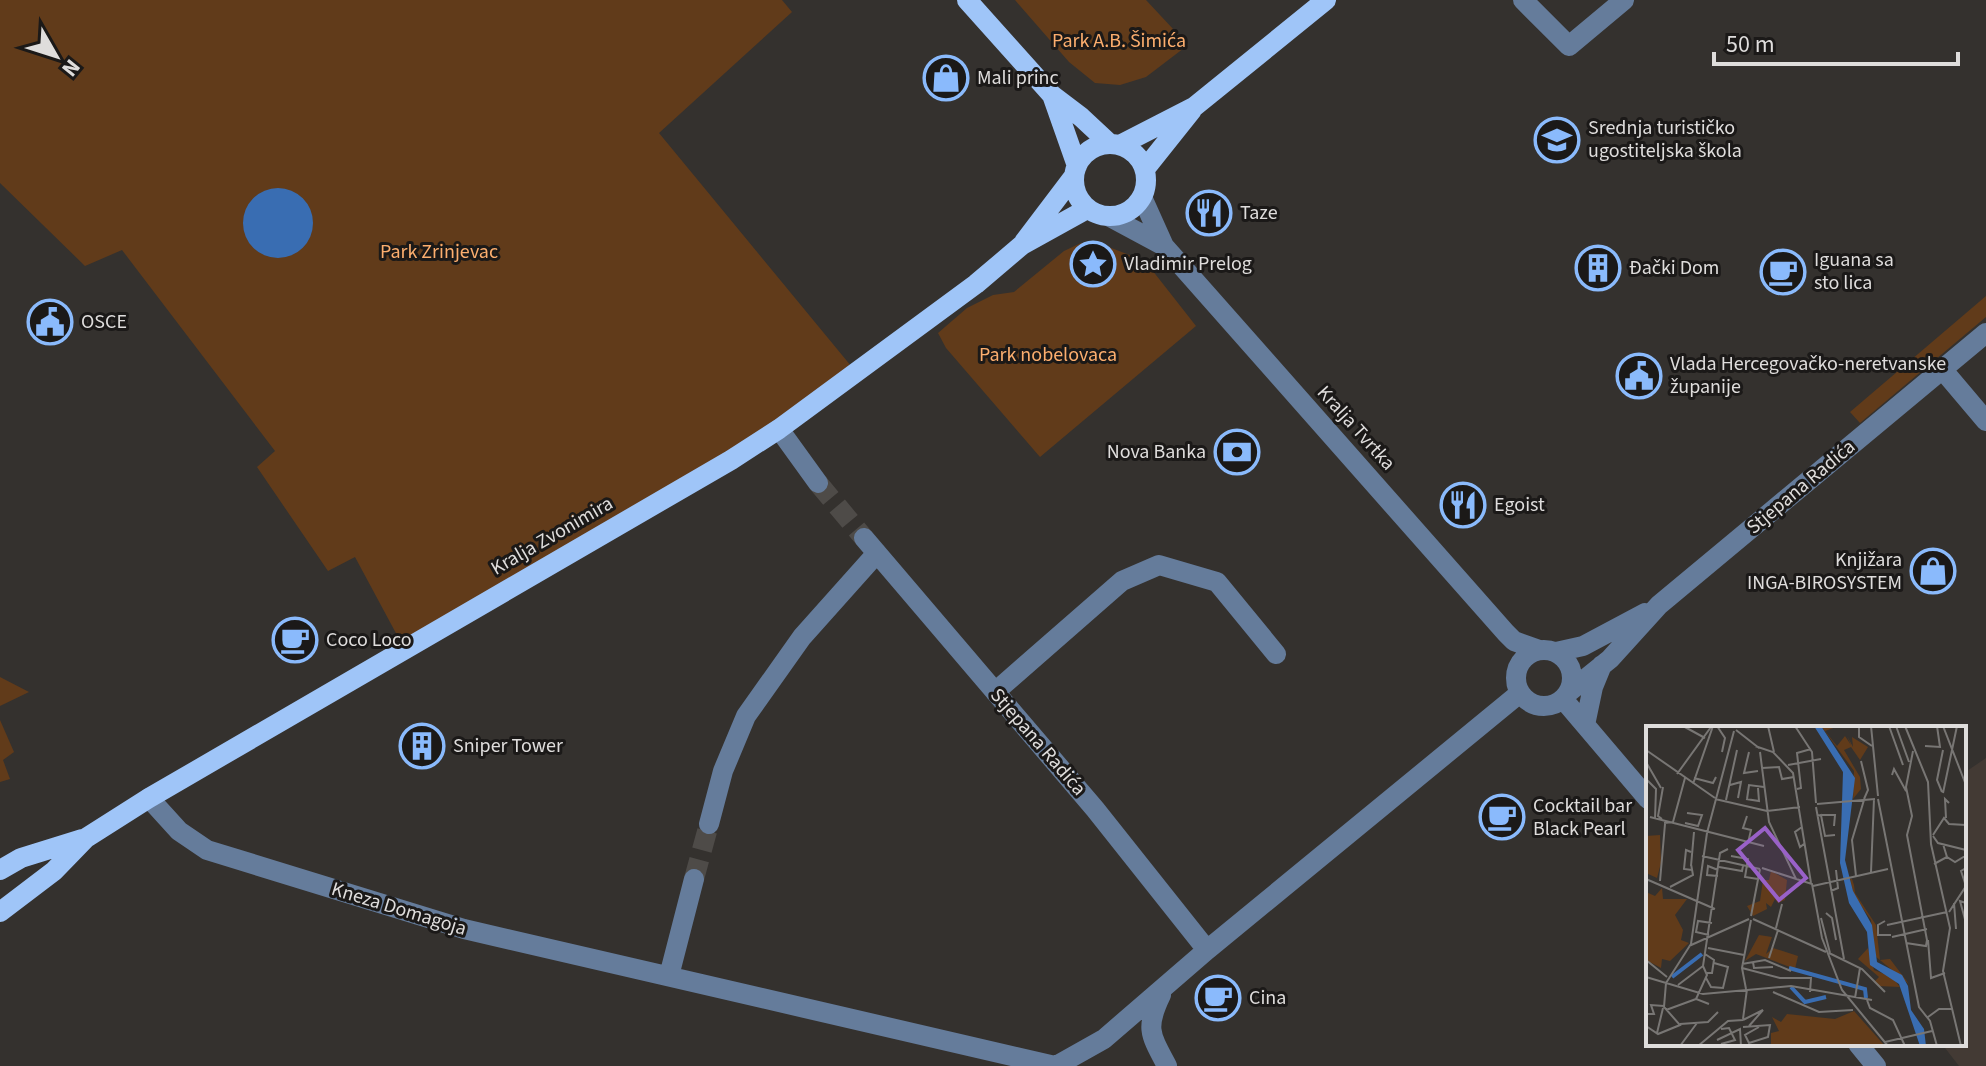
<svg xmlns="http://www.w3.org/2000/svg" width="1986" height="1066" font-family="'Source Sans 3',sans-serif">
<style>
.built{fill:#433a34}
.green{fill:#613b1a}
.water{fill:#396db2}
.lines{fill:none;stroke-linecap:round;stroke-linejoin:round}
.minor-tunnel{stroke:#4e4b48;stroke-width:20;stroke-dasharray:20 10;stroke-linecap:butt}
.minor{stroke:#657c9b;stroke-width:20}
.major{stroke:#9fc5f8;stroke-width:20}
.labels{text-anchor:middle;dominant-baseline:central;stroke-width:6;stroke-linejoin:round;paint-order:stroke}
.park-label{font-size:20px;fill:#fcae6e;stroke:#1b1918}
.poi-label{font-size:20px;fill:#dfdddc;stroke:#1b1918;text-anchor:start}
.street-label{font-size:20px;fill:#dfdddc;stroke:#1b1918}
.inset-river{fill:none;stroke:#396db2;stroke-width:4}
.inset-road{fill:none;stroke:#787674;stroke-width:2}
.view{fill:#9961c8;fill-opacity:0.15;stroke:#9961c8;stroke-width:4}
.inset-edge{fill:none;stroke:#dfdddc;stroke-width:4}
</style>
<rect width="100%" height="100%" fill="#34312e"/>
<path class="built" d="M1986,758V1066H1959L1942,1044H1964V773Z"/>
<path class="green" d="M0,0H782L792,12L659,133L856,372L405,650L355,557L328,571L257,467L275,451L122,250L85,266L0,183Z
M1015,0H1146L1188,45L1146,77L1120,85L1095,83L1069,62Z
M1081,243L1101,244L1145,261L1196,326L1040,457L946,348L938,333L967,308L993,295L1014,292L1064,251Z
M1986,296V317L1860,423L1850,412Z
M0,677L29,692L0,706Z
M0,720L14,752L3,760L10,779L0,782Z"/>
<path class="water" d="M243 223a35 35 0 1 1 70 0a35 35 0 1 1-70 0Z"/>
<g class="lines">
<path class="minor-tunnel" d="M818,483L864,538
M694,879L709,824"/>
<path class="minor" d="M1523,0L1569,46L1624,0
M1142,197L1164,246L1506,633L1514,641L1539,650
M1110,217L1164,246
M1942,369L1986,421
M779,429L818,483
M864,538L1095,809L1207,950
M1516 678a28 28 0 1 1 56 0a28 28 0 1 1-56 0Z
M1556,652L1583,646L1645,613
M995,692L1122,581L1159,565L1217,582L1276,654
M1569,692L1610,659L1659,605L1986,333
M1563,699L1648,799
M1585,725L1593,687L1602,665
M149,798L179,831L207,850L464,929L1055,1066
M709,824L723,771L746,716L802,637L877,553
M669,976L694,879
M1161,995C1145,1028 1150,1034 1167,1066
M1858,1044L1876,1066
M1056,1066L1104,1039L1207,950L1520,693"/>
<path class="major" d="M967,0L1052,95L1081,117L1110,144
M1052,95L1077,166
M1074 180a36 36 0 1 1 72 0a36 36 0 1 1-72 0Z
M1120,145L1194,107L1326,0
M1145,169L1192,110
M1024,242L1074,176
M0,870L21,858L82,839
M0,912L54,871L86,838L149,798L731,460L779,429L976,284L1022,245L1087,209"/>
</g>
<defs>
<g id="shop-ring" transform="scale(2.3)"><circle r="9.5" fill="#1b1918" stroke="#8abafc" stroke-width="1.5"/><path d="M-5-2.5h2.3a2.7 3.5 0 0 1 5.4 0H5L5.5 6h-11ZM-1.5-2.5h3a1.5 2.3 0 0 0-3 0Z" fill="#8abafc"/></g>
<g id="school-ring" transform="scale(2.3)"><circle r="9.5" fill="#1b1918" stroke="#8abafc" stroke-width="1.5"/><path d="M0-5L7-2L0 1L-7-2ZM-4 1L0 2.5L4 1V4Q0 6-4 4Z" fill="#8abafc"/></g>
<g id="restaurant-ring" transform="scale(2.3)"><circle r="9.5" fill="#1b1918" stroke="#8abafc" stroke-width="1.5"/><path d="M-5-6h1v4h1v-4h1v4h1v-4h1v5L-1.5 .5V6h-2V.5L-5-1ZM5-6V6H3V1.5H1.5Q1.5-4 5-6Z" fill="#8abafc"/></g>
<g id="sight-ring" transform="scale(2.3)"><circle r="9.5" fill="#1b1918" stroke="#8abafc" stroke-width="1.5"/><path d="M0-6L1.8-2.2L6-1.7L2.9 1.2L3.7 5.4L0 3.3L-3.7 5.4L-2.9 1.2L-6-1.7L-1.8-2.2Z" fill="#8abafc"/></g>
<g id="building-ring" transform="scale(2.3)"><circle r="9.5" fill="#1b1918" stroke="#8abafc" stroke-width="1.5"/><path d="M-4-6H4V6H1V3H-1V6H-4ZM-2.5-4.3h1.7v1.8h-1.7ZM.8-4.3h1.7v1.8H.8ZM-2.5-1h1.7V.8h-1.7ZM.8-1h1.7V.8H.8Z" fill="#8abafc"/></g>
<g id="cafe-ring" transform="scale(2.3)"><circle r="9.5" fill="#1b1918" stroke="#8abafc" stroke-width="1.5"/><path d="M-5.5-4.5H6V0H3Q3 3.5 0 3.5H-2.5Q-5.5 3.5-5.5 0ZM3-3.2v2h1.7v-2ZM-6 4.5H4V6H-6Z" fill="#8abafc"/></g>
<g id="civic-ring" transform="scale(2.3)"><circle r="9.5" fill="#1b1918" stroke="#8abafc" stroke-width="1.5"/><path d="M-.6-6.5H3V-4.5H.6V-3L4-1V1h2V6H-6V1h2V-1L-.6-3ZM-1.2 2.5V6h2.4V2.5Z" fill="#8abafc"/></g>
<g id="bank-ring" transform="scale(2.3)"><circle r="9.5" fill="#1b1918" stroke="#8abafc" stroke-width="1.5"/><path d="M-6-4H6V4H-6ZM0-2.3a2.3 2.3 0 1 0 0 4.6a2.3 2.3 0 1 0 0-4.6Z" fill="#8abafc"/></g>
</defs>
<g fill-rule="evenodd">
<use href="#shop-ring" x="946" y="78"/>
<use href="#school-ring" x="1557" y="140"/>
<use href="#restaurant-ring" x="1209" y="213"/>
<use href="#sight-ring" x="1093" y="264"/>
<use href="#building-ring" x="1598" y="268"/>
<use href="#cafe-ring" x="1783" y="272"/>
<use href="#civic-ring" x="50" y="322"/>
<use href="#civic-ring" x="1639" y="376"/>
<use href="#bank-ring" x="1237" y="452"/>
<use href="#restaurant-ring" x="1463" y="505"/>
<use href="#shop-ring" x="1933" y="571"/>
<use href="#cafe-ring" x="295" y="640"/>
<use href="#building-ring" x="422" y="746"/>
<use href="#cafe-ring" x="1502" y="817"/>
<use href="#cafe-ring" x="1218" y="998"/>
</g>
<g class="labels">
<g class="park-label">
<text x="1119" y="41">Park A.B. Šimića</text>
<text x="439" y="252">Park Zrinjevac</text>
<text x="1048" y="355">Park nobelovaca</text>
</g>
<g class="poi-label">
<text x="977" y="78">Mali princ</text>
<text x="1588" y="128">Srednja turističko<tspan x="1588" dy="23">ugostiteljska škola</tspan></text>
<text x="1240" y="213">Taze</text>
<text x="1814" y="260">Iguana sa<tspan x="1814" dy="23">sto lica</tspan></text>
<text x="1124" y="264">Vladimir Prelog</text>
<text x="1629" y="268">Đački Dom</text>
<text x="81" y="322">OSCE</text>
<text x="1670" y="364">Vlada Hercegovačko-neretvanske<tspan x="1670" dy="23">županije</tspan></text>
<text x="1206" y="452" text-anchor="end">Nova Banka</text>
<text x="1494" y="505">Egoist</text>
<text x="1902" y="560" text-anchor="end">Knjižara<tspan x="1902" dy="23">INGA-BIROSYSTEM</tspan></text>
<text x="326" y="640">Coco Loco</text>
<text x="453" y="746">Sniper Tower</text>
<text x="1533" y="806">Cocktail bar<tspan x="1533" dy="23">Black Pearl</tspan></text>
<text x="1249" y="998">Cina</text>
</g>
<g class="street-label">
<text transform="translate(1356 428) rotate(48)">Kralja Tvrtka</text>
<text transform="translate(1801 487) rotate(-40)">Stjepana Radića</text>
<text transform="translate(552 536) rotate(-30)">Kralja Zvonimira</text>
<text transform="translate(1038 742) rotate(49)">Stjepana Radića</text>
<text transform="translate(399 909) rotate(17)">Kneza Domagoja</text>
</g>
</g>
<g transform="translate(1646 726)">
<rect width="320" height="320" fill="#34312e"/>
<path d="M175,0H193L179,5L191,20L199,10L205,19L201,10L207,21L206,11L222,21L214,34L205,21L198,24L214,51L215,63L207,73L208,45ZM14,109L15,137L11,152L0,147V110ZM125,145L141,154L139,174L132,177L129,173L125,181L120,177L121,183L107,190L101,180L114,175L117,154H123ZM204,153H206L208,159L209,167L230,199L234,234L244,233L263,258L229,230L225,194L208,170ZM16,162L17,173H41L29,189L37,204L35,214L43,217L24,235L16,233L15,242L0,234V166L9,170ZM113,209L126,211L120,228L127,222L152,230L149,243L110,228L99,235ZM222,222L228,244L246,251L254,261L232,260L228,256L233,251L212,233ZM208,285L239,320H125V307L133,305L126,291L135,296L141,288L189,293Z" fill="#613b1a"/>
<path d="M168,0H175L209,52L199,134L207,165L226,199L231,236L256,249L262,260L265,284L278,303L280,320H274L253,258L224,239L221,206L203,177L194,137L197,46Z" fill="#396db2"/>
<path class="inset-river" d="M143,242L219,263L220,272M26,251L56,228M145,261L159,276L180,271"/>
<path class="inset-road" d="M37,0L59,12M71,0L79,12L76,26M122,0L128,26M149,0L166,26L170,77M213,0V11L226,20M225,0L232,70M243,0L257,39M250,0L263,36M259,0L282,56L285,118L304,202L297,245L315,320M297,0L320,59M90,4L113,22M109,20L127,26L147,47L165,157M279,20L294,21L291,0M0,24L69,72M103,26L98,47L112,45M114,26L123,96L150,153M215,35L222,64L218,73M0,36L15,62M142,39L175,33M116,42L133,41L136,53L148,51M31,48L65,1M246,49L248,43L260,65M48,52L67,57L70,51M0,53L10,63L9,93M47,58L67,0M84,59L95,56L92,72M151,63L155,62L151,27L165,23M296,66L291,54L297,24M297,67L311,0M69,73L121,85L154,81M100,73L113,75L112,62M101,73L103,59L118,61M232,73L273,281L284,295L291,320M80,74L91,24M171,78L229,73M170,81L198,233M176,89H189L188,100M101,90L97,102L105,104L102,117M171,90L175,89L179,110L189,109M4,91L118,120M300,92L299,73L303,77M16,93L12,90L17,61M18,97L27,96L39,52M39,97L52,100L56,89L41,87M156,101L149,106L154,121L158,118M287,109L298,92L303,98L320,99M287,110L292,117L320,124M45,126L40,124L38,143L46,144M56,130L114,143M85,130L102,133L99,151L112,153M301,131L309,136L319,130V124M288,138L301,131L297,118M45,140L48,106M73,141L96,145L97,140M116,142L166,158L176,212L196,264L242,320M225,146L228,73M72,150L61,149L62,140L72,144M210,150L206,114L218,74M0,153L69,183M14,155L19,98M167,160L242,143M24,161L47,149L45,138M185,165L192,162L190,144M308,177L310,203M320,177L314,175L320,197M303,186L320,160L315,145L320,142M180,187L186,192L190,214M105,190L114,143M175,192L184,227M107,193L180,226M239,195L232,199V209H245M241,199L301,186M130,202L136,178M63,209L50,206L52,195L66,197M246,211L281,203M282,214L285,252L299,247M260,217L280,220L281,214L261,109L266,90L260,61L267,25M43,220L103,193M62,222L98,229M183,227L216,243L239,266M59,228L68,234L66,247H61M123,232L132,204M0,234L21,251M107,236L108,242L127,241M96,238L119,234L145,245M57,240L61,249L50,273L63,278M96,242L134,252H165L164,266M0,251L57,268L145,260L226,274M60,252L65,261L77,262L82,241L68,237M32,259L57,240L74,127L82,123M100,263L96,242L105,194M127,266L173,286L207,284M209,272L214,242M221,274L224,282L247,294L259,320M20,284L50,273M0,288H8L5,279L18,280M282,291L293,283H306M97,293L101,263M97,294L117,284L103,300M34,298L62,296L72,286M0,300L12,308L34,299L18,281L20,257L45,218L61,107L88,5M97,301L124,299L122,311L103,317L99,309L113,301M75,303L83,302L89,314L75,318M11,307L17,282M71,314L94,303L95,320M239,316L286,305M34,320L51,297M52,320L82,295L97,294"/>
<path class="view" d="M119,102L160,152L133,174L92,124Z"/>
<rect width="320" height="320" class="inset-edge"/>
</g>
<g transform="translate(56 56) rotate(129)" stroke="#1b1918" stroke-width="6" paint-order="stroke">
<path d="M0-6L14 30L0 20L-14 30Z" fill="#dfdddc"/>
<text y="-12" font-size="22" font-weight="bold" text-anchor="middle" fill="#dfdddc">N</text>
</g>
<path d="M1714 52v12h244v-12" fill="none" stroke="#dfdddc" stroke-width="4"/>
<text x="1726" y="52" font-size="24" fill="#dfdddc" stroke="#1b1918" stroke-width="6" paint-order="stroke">50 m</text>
</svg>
